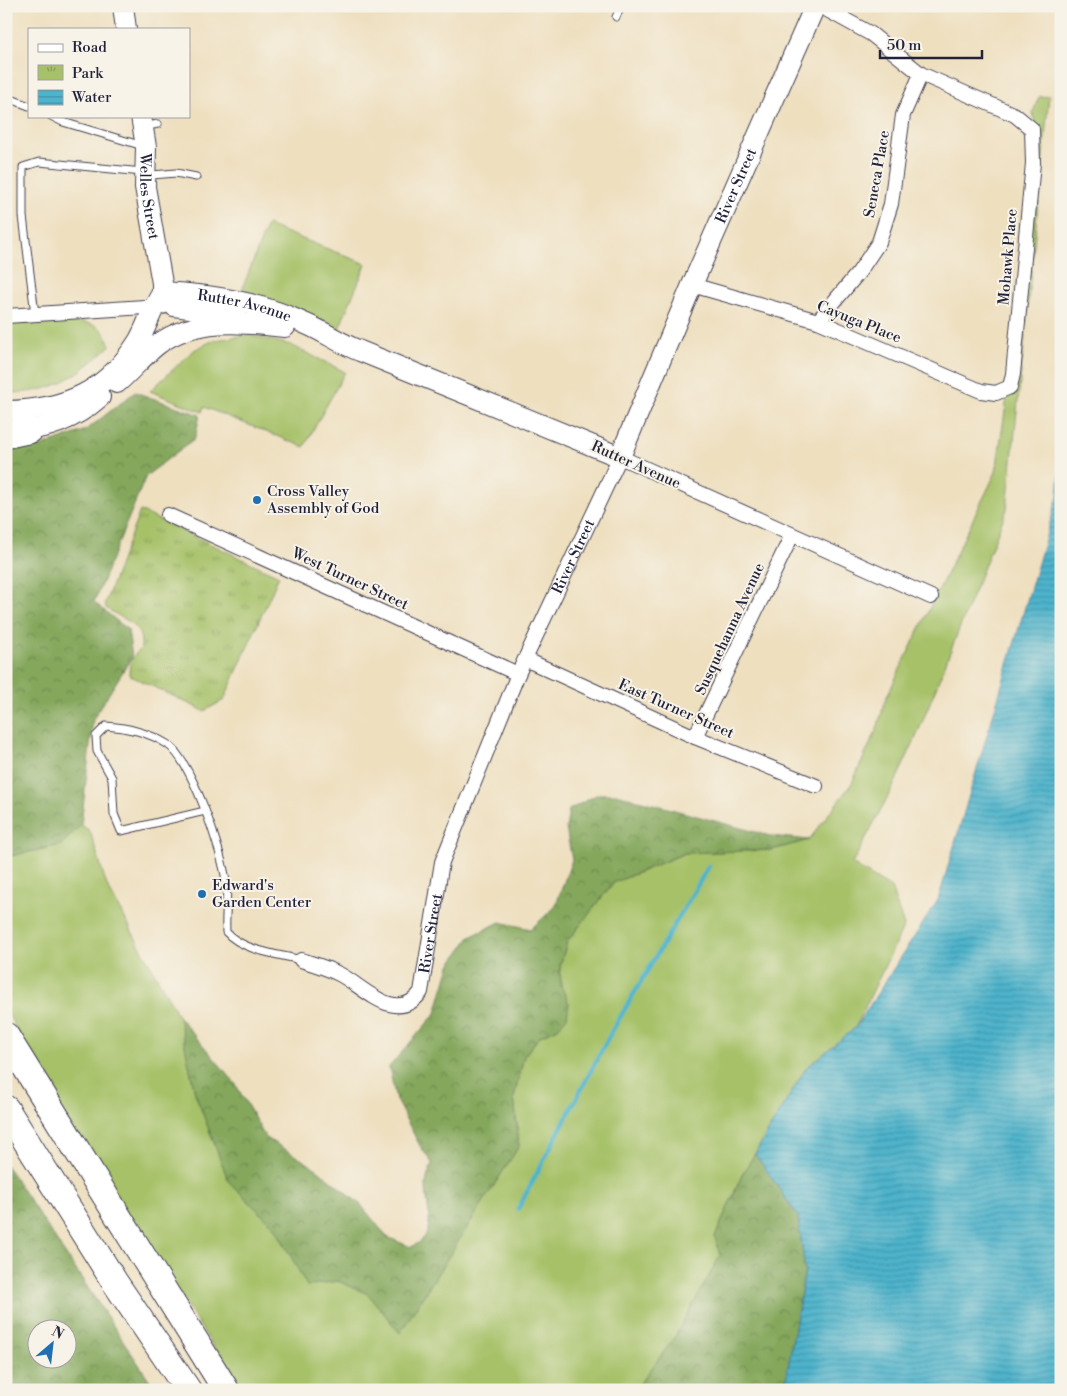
<svg xmlns="http://www.w3.org/2000/svg" width="1067" height="1396" font-family="'Libre Bodoni',serif">
<style>
.grass{fill:#a6c168;stroke:#647252}
.forest{fill:url(#forest-crowns);stroke:#53644c;fill-rule:evenodd}
.park{fill:url(#park-tufts);stroke:#647252}
.water{fill:url(#water-rules);stroke:#386b84}
.lines{fill:none;stroke-linecap:round;stroke-linejoin:round}
.stream{stroke:#4eb4cc;stroke-width:4.5}
.lane-casing{stroke:#413e4f;stroke-width:9}
.street-casing{stroke:#413e4f;stroke-width:16}
.secondary-casing{stroke:#413e4f;stroke-width:22}
.highway-casing{stroke:#413e4f;stroke-width:28}
.lane{stroke:#fff;stroke-width:7}
.street{stroke:#fff;stroke-width:14}
.secondary{stroke:#fff;stroke-width:20}
.highway{stroke:#fff;stroke-width:26}
.poi-dot{fill:#1f6fb2;stroke:#f7f3e8;stroke-width:2}
.labels{text-anchor:middle;dominant-baseline:central;stroke-width:4;stroke-linejoin:round;paint-order:stroke}
.street-label{font-size:15px;fill:#22223b;stroke:#f7f3e8}
.poi-label{font-size:15px;fill:#22223b;stroke:#f7f3e8;text-anchor:start}
</style>
<defs>
<pattern id="forest-crowns" width="20" height="18" patternUnits="userSpaceOnUse" patternTransform="scale(1.25)"><rect width="20" height="18" fill="#84a75c"/><path d="M2 6a3 3 0 1 1 6 0M12 15a3 3 0 1 1 6 0" fill="none" stroke="#6c884d"/></pattern>
<pattern id="park-tufts" width="24" height="20" patternUnits="userSpaceOnUse" patternTransform="scale(1.25)"><rect width="24" height="20" fill="#a6c168"/><path d="M3 7l-1-3M5 7V3M7 7l1-3M15 17l-1-3M17 17v-4M19 17l1-3" fill="none" stroke="#879c57"/></pattern>
<pattern id="water-rules" width="6" height="5" patternUnits="userSpaceOnUse" patternTransform="scale(1.25)"><rect width="6" height="5" fill="#4eb4cc"/><path d="M0 2.5h6" fill="none" stroke="#4092a7"/></pattern>
</defs>
<rect width="100%" height="100%" fill="#f7f3e8"/>
<filter id="ink" filterUnits="userSpaceOnUse"><feTurbulence type="fractalNoise" baseFrequency=".02" numOctaves="2"/><feDisplacementMap in="SourceGraphic" scale="10" xChannelSelector="R" yChannelSelector="G"/><feConvolveMatrix kernelMatrix="1 2 1 2 8 2 1 2 1" color-interpolation-filters="sRGB"/></filter>
<filter id="wash" filterUnits="userSpaceOnUse"><feTurbulence type="fractalNoise" baseFrequency=".0096" numOctaves="4" result="noise"/><feDisplacementMap in="SourceGraphic" scale="20" xChannelSelector="R" yChannelSelector="G"/><feGaussianBlur stdDeviation="1.12" result="paint"/><feColorMatrix in="noise" values="0 0 0 0 0 0 0 0 0 0 0 0 0 0 0 0 0 1.4 0 .05"/><feComposite in="paint" operator="in"/></filter>
<g filter="url(#wash)">
<rect width="100%" height="100%" fill="#eedfbf"/>
<path class="grass" d="M1049,96L1007,509L917,735L894,785L852,864L891,888L904,926L855,1028L806,1068L742,1175L715,1237L721,1256L673,1340L635,1390H242L82,1146L37,1072L6,1009V857L61,845L81,825L90,831L107,886L179,1017L195,1093L229,1182L275,1227L307,1285L338,1281L369,1294L400,1332L519,1146L514,1097L524,1056L540,1036L558,1028L569,1004L561,986L560,966L567,942L613,883L685,853L772,850L809,840L852,783L877,729L886,698L996,472L1012,364L1037,140L1033,112L1039,97Z
M267,225L366,264L338,331L241,292Z
M66,320C89,324 103,321 110,346C74,378 56,393 6,393V324Z
M249,335L291,345L345,372L304,447L204,407L202,412L150,391L194,350L214,340Z"/>
<path class="forest" d="M135,392L200,415L195,438L146,476L94,602L128,630L132,657L93,719L81,825L61,845L6,857V450L39,447L86,430Z
M598,794H616L770,836L809,840L772,850L685,853L613,883L567,942L560,966L561,986L569,1004L567,1017L558,1028L540,1036L524,1056L514,1097L519,1146L400,1333L368,1294L338,1281L307,1286L275,1227L229,1182L195,1093L179,1017L235,1083L265,1137L317,1169L361,1205L387,1237L411,1247C439,1235 426,1212 426,1185C426,1178 430,1170 432,1163L420,1146L396,1100L389,1067L436,1013L450,965L470,937L500,922L531,929L555,907L572,860L566,828L569,810Z
M755,1154L798,1216L805,1270L784,1390H635L673,1340L720,1256L715,1237L742,1175Z
M6,1165L156,1390H6ZM68,1328V1358H38V1328Z"/>
<path class="park" d="M140,511L279,576L224,700L204,711L129,675C129,662 132,657 141,648C143,622 124,621 106,608L105,603Z"/>
<path class="water" d="M1061,460V1390H784L805,1270L798,1216L755,1154L806,1068L855,1028L938,900L1058,496Z"/>
<g class="lines">
<path class="stream" d="M518,1209L612,1031L709,866"/>
</g>
</g>
<g filter="url(#ink)">
<g class="lines">
<g class="lane-casing">
<path id="lane" d="M616,17L621,6
M6,97L29,106
M51,116L63,122L143,146
M143,127L158,124
M149,180L152,175L176,173L196,177
M35,314L23,216V167L39,162L143,172
M205,811L121,831L114,814L112,778L97,751L96,736L106,726C126,727 150,733 167,744C191,759 223,854 226,882C228,899 225,915 226,932C243,951 277,954 301,960"/>
</g>
<g class="street-casing">
<g id="street">
<path d="M692,285L818,321L981,391L996,393L1010,387L1013,374L1033,163L1032,129L1015,115L921,74L871,34L820,6"/>
<path d="M6,316L160,306"/>
<path d="M818,321L859,272L879,242L891,204L903,115L921,74"/>
<path d="M168,515L518,674"/>
<path d="M525,659L695,737L816,786"/>
<path d="M695,737L792,535"/>
<path id="s1" d="M301,960C314,964 328,968 341,975C365,988 397,1025 421,992L442,862L518,674L620,457L931,597"/>
</g>
</g>
<g class="secondary-casing">
<g id="secondary">
<path d="M123,6L126,29"/>
<path id="s2" d="M141,116L146,147L145,187L162,283V304"/>
<path d="M174,306L237,314"/>
<path d="M117,383C131,371 143,356 157,345C194,317 242,322 285,327"/>
<path id="s3" d="M6,411C65,410 107,392 139,340C148,324 152,307 163,292C212,295 261,302 306,324C325,332 341,344 360,351C447,386 533,421 620,457L692,285L815,6"/>
<path d="M17,430C48,430 76,418 100,397"/>
</g>
</g>
<g class="highway-casing">
<path id="highway" d="M6,435L30,430
M6,1036L226,1390
M6,1109L114,1281L188,1390"/>
</g>
<use href="#lane" class="lane"/>
<use href="#street" class="street"/>
<use href="#secondary" class="secondary"/>
<use href="#highway" class="highway"/>
</g>
</g>
<g class="poi-dot">
<circle cx="257" cy="500" r="5"/>
<circle cx="202" cy="894" r="5"/>
</g>
<g class="labels">
<g class="street-label">
<text transform="translate(877 174) rotate(-80)">Seneca Place</text>
<text stroke="none"><textPath href="#s3" startOffset="996">River Street</textPath></text>
<text stroke="none"><textPath href="#s2" startOffset="81">Welles Street</textPath></text>
<text transform="translate(1008 257) rotate(-85)">Mohawk Place</text>
<text stroke="none"><textPath href="#s3" startOffset="295">Rutter Avenue</textPath></text>
<text transform="translate(859 322) rotate(22)">Cayuga Place</text>
<text transform="translate(636 465) rotate(24)">Rutter Avenue</text>
<text stroke="none"><textPath href="#s1" startOffset="600">River Street</textPath></text>
<text transform="translate(350 579) rotate(25)">West Turner Street</text>
<text transform="translate(730 629) rotate(-65)">Susquehanna Avenue</text>
<text transform="translate(676 709) rotate(24)">East Turner Street</text>
<text stroke="none"><textPath href="#s1" startOffset="195">River Street</textPath></text>
</g>
<g class="poi-label">
<text x="267" y="491">Cross Valley<tspan x="267" dy="17">Assembly of God</tspan></text>
<text x="212" y="885">Edward's<tspan x="212" dy="17">Garden Center</tspan></text>
</g>
</g>
<rect width="1067" height="1396" fill="none" stroke="#f7f3e8" stroke-width="25"/>
<rect x="28" y="28" width="162" height="90" fill="#f7f3e8" stroke="#a29fa3"/>
<rect x="38" y="44" width="25" height="8" fill="#ffffff" stroke="#a29fa3"/>
<text x="72" y="52" font-size="15" fill="#22223b">Road</text>
<rect x="38" y="65" width="25" height="15" fill="url(#park-tufts)" stroke="#a29fa3"/>
<text x="72" y="78" font-size="15" fill="#22223b">Park</text>
<rect x="38" y="90" width="25" height="15" fill="url(#water-rules)" stroke="#a29fa3"/>
<text x="72" y="102" font-size="15" fill="#22223b">Water</text>
<g transform="translate(52 1344) rotate(28)"><circle r="24" fill="#f7f3e8" stroke="#a29fa3"/>
<path d="M0-4L9 19L0 12L-9 19Z" fill="#1f6fb2"/>
<text y="-8" font-size="14" font-weight="bold" text-anchor="middle" fill="#22223b">N</text>
</g>
<path d="M880 50v8h102v-8" fill="none" stroke="#22223b" stroke-width="2.5"/>
<text x="887" y="50" font-size="15" fill="#22223b" stroke="#f7f3e8" stroke-width="4" paint-order="stroke">50 m</text>
</svg>
